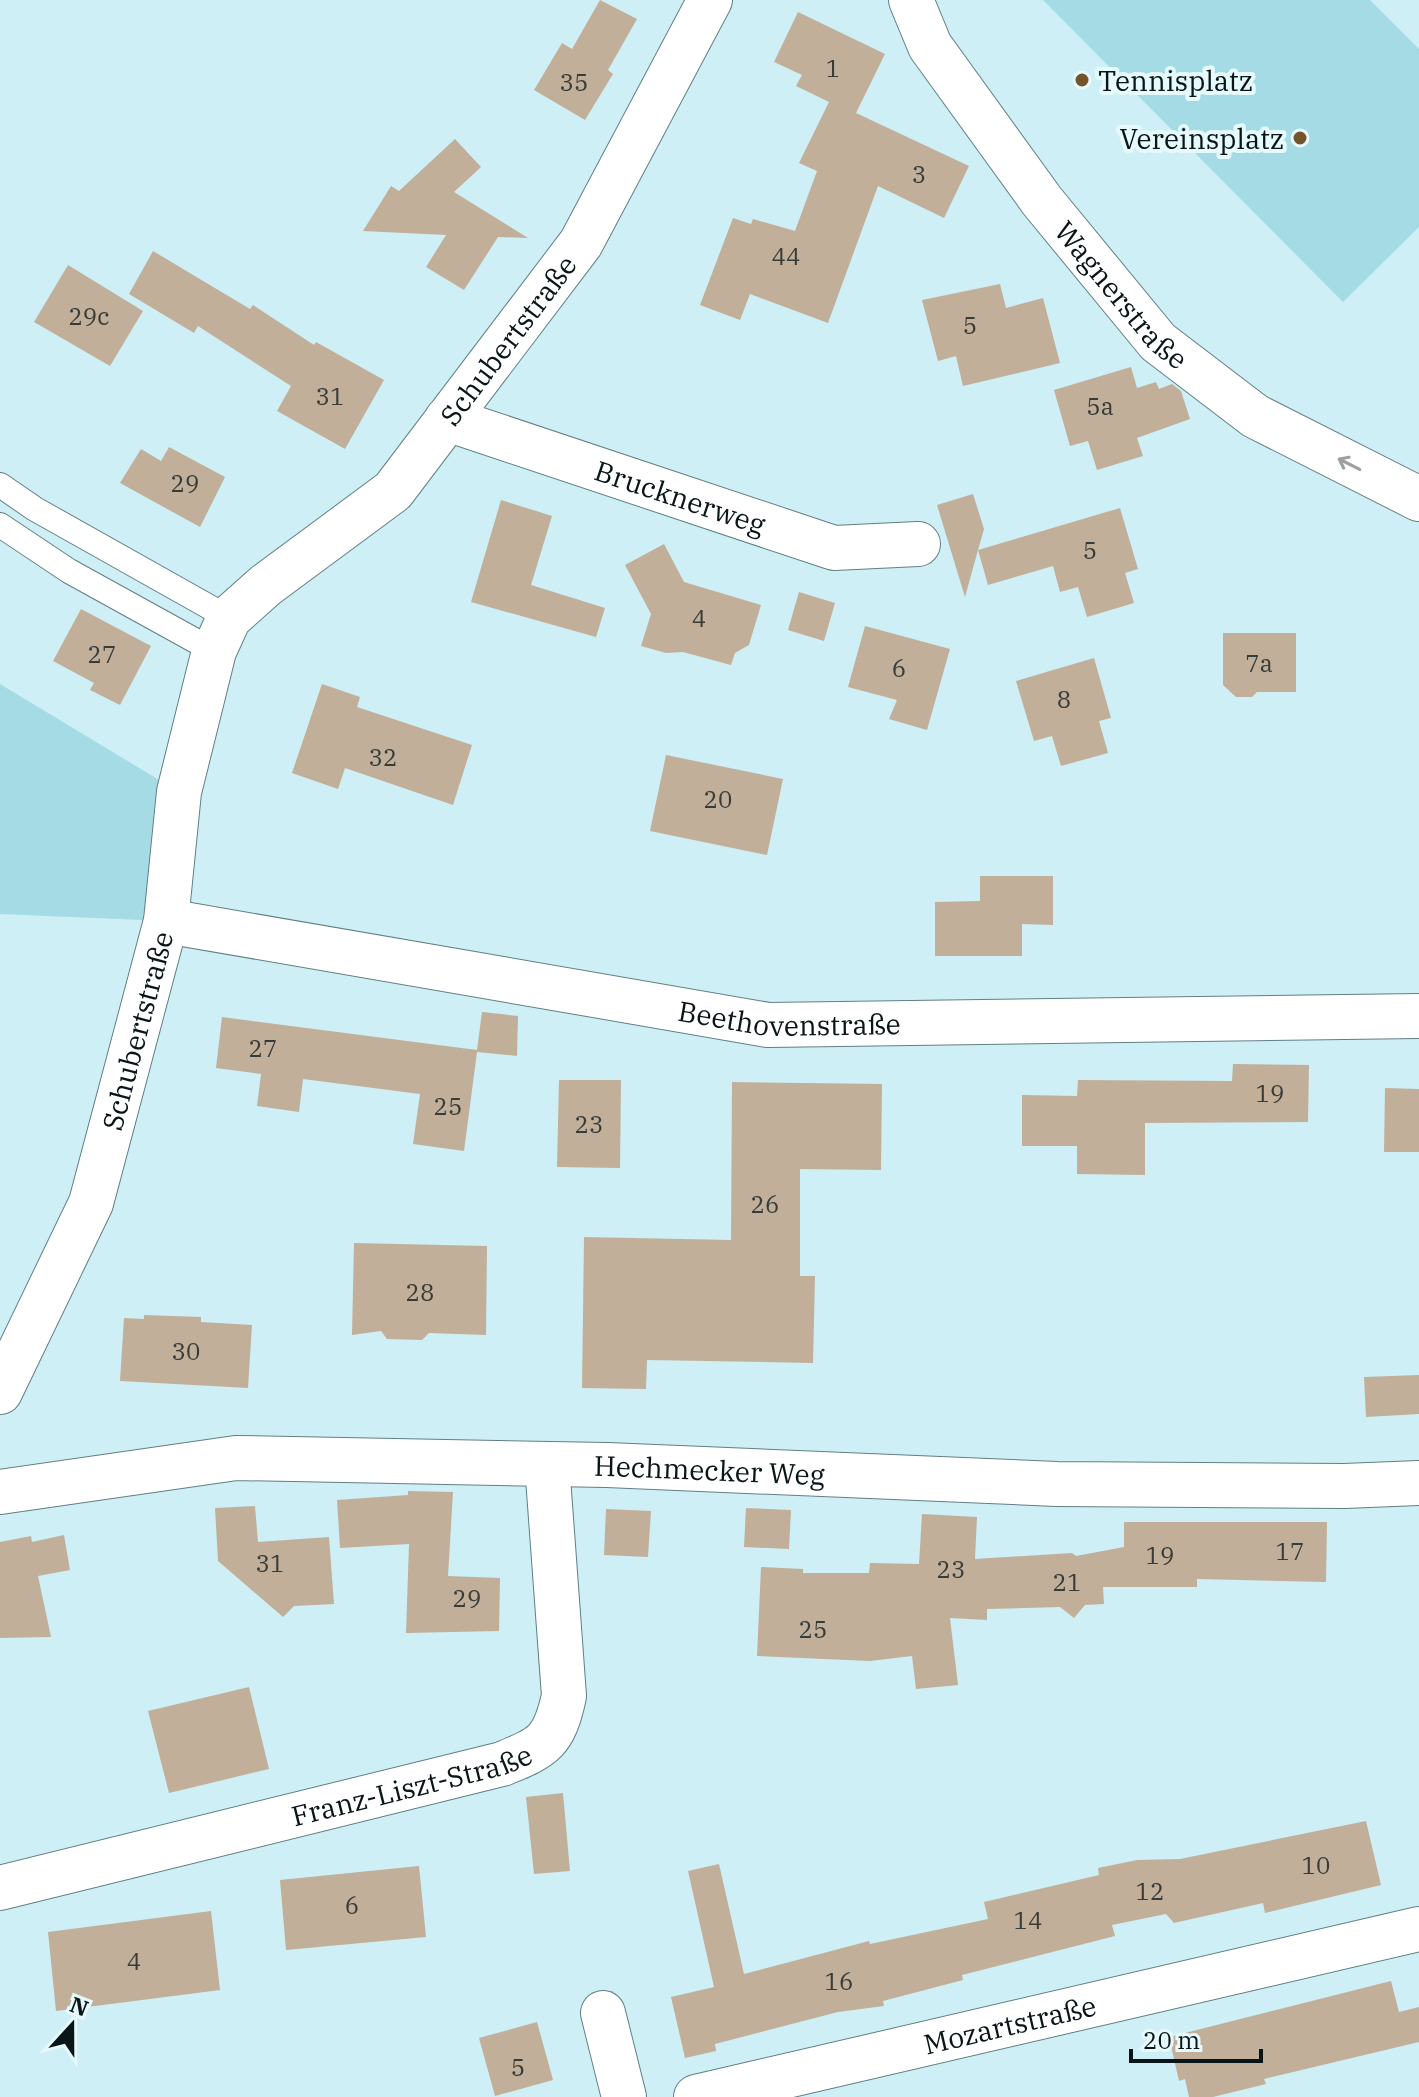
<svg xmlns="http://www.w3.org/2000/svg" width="1419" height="2097" font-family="'IBM Plex Serif',serif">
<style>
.green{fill:#a4dbe5}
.building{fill:#c1af9a}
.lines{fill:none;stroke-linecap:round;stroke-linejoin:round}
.service-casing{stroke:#617f85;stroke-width:26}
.minor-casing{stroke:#617f85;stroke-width:46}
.service{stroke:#fff;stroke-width:24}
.minor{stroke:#fff;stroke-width:44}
.oneway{stroke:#9da1a2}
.poi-dot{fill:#74542a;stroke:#e6fafd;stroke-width:3}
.labels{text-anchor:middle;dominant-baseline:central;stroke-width:8;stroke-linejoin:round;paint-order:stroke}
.number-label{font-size:24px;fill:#373c38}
.poi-label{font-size:28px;fill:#091517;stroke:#e6fafd;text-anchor:start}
.street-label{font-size:28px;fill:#091517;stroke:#e6fafd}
</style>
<rect width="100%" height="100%" fill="#ceeff5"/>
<path class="green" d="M1043,0H1370L1419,49V227L1343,302Z
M0,684L179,792L166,921L0,914Z"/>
<path class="building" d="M600,0L637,19L608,70L613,74L585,120L534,90L562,43L572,49Z
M798,12L885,54L856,113L969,166L944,218L878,186L828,323L750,294L740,320L700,305L733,218L751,224L753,219L795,231L817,171L799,163L829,102L796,86L802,75L774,62Z
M455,139L481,167L454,192L528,238L498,237L464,290L426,267L446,235L363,231L391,186L399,191Z
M153,251L250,309L253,305L314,345L316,342L384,380L345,449L277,411L291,386L198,326L194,333L129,294Z
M68,265L143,311L110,366L34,322Z
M1000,284L1006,308L1043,298L1060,363L963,386L956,356L938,361L922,300Z
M1131,367L1137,388L1156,382L1159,389L1172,384L1181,391L1190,419L1137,438L1143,456L1097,470L1088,441L1070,446L1054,390Z
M169,447L225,477L200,527L120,483L141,449L161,461Z
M973,494L984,529L978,550L1120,508L1138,569L1125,573L1134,603L1087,617L1078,587L1060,592L1053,566L988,585L978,550L965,597L937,505Z
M501,500L552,516L531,585L605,608L596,637L471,602Z
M664,544L684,582L761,605L749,645L735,653L731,665L683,652L666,653L641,646L651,614L625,565Z
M799,592L835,603L824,641L788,630Z
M81,609L151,646L120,705L90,690L94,683L53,661Z
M865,626L950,649L927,730L889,719L897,700L848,687Z
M1223,633H1296V692H1257L1252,697H1236L1223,685Z
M1094,658L1111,718L1099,721L1108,753L1061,766L1052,736L1034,741L1016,681Z
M322,684L360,697L357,707L472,745L453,805L345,768L338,789L292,773Z
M666,755L783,779L767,855L650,831Z
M980,876H1053V925L1022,924V956H935V902L980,901Z
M482,1012L518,1016L517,1056L477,1052L464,1151L413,1144L420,1094L303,1079L299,1112L257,1106L261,1074L216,1068L222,1017L477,1050Z
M1233,1064L1309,1065L1308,1122L1145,1123V1175L1077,1174V1146H1022V1095L1077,1096L1078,1080L1232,1081Z
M559,1080H621L620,1168L557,1167Z
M732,1082L882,1084L881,1170L800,1169V1276H815L813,1363L647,1360L646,1389L582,1388L584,1237L731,1240Z
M1385,1088L1419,1089V1152H1384Z
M354,1243L487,1246L486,1335L429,1333L422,1340L387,1339L381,1331L352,1335Z
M144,1315L201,1317V1322L252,1325L248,1388L120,1381L124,1318L144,1319Z
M1419,1375V1414L1366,1417L1364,1377Z
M408,1491L453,1492L448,1576L500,1578L499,1631L406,1633L409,1544L340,1548L337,1500L408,1495Z
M255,1506L258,1542L329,1537L334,1604L294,1606L283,1617L218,1561L215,1508Z
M746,1508L791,1510L789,1549L744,1547Z
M606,1509L651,1511L648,1557L604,1555Z
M922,1514L977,1517L975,1559L1072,1553L1076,1556L1124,1547V1522H1327L1326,1582L1197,1579V1587H1103L1104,1604L1085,1605L1074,1618L1060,1607L987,1609V1620L950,1618L958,1685L916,1689L912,1656L870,1661L757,1656L761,1567L803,1569V1573H869L870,1563L919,1564Z
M64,1535L70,1570L38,1576L51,1637L0,1638V1542L31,1536L32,1542Z
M249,1687L269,1769L169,1793L148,1711Z
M563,1793L570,1871L534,1874L526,1797Z
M1366,1821L1381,1885L1265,1913L1263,1903L1174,1923L1166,1914L1112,1925L1115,1936L962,1975L963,1980L883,2001L884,2006L838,2012L715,2044L716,2051L685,2058L671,1997L714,1987L688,1871L719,1864L744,1974L869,1941L870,1944L988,1919L984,1902L1099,1875L1098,1868L1137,1860L1180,1859Z
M419,1866L426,1937L286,1950L280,1880Z
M211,1911L220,1990L56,2011L48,1932Z
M1391,1981L1399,2012L1419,2007V2042L1264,2079L1266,2084L1213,2097H1189L1185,2079L1179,2081L1169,2037Z
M537,2022L553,2080L495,2096L479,2038Z"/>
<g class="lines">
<g class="service-casing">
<path id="service" d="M0,485L35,509L229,618
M0,525L69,571L214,651"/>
</g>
<g class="minor-casing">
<g id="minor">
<path id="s1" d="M911,0L930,46L1042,201L1158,342L1255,416L1419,499"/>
<path id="s2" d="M447,419L834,548L918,544"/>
<path id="s3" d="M166,921L768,1025L1419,1016"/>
<path id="s4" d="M0,1392L91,1203L166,921L179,792L214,651L229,618L266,585L393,491L581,243L710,0"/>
<path id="s5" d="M0,1492L236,1458L607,1465L1057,1484L1344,1486L1419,1483"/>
<path id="s6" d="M0,1888L502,1764C544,1747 554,1742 564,1696L547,1464"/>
<path d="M603,2013L624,2097"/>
<path id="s7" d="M696,2097L1419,1929"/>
</g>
</g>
<use href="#service" class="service"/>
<use href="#minor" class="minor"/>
</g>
<defs><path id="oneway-shaft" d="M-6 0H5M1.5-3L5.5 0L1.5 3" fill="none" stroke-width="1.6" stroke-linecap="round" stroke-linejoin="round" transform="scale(2)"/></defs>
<use class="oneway" href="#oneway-shaft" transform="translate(1349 464) rotate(-153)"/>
<g class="poi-dot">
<circle cx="1082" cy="80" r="8"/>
<circle cx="1300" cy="138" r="8"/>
</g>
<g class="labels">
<g class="number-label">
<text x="833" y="68">1</text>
<text x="574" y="82">35</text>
<text x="919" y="174">3</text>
<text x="786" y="256">44</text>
<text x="89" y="316">29c</text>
<text x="970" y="325">5</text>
<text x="330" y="396">31</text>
<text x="1100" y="406">5a</text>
<text x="185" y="483">29</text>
<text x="1090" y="550">5</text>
<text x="699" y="618">4</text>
<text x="102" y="654">27</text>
<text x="1259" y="663">7a</text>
<text x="899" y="668">6</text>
<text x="1064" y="699">8</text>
<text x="383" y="757">32</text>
<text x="718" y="799">20</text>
<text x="263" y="1048">27</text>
<text x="1270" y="1093">19</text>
<text x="448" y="1106">25</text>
<text x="589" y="1124">23</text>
<text x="765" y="1204">26</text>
<text x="420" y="1292">28</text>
<text x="186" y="1351">30</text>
<text x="1290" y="1551">17</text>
<text x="1160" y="1555">19</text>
<text x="270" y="1563">31</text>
<text x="951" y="1569">23</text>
<text x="1067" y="1582">21</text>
<text x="467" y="1598">29</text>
<text x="813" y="1629">25</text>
<text x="1316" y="1865">10</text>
<text x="1150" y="1891">12</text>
<text x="352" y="1905">6</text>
<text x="1028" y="1920">14</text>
<text x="134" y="1961">4</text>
<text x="839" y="1981">16</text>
<text x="518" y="2067">5</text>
</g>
<g class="poi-label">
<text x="1098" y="80">Tennisplatz</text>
<text x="1284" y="138" text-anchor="end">Vereinsplatz</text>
</g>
<g class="street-label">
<text stroke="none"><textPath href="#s1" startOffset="364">Wagnerstraße</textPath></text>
<text stroke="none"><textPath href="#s4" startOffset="1210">Schubertstraße</textPath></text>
<text stroke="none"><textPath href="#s2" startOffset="246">Brucknerweg</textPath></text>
<text stroke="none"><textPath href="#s3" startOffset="632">Beethovenstraße</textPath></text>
<text stroke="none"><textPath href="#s4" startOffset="388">Schubertstraße</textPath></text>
<text stroke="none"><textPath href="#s5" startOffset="712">Hechmecker Weg</textPath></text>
<text stroke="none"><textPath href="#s6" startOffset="424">Franz-Liszt-Straße</textPath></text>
<text stroke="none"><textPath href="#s7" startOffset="322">Mozartstraße</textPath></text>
</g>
</g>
<g transform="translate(72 2025) rotate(21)" stroke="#e6fafd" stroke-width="6" paint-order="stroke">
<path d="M0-6L14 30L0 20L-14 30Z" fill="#091517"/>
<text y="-12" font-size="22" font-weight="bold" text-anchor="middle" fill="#091517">N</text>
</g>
<path d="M1131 2049v12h130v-12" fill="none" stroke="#091517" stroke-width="4"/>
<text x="1143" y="2049" font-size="24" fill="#091517" stroke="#e6fafd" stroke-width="6" paint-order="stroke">20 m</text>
</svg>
